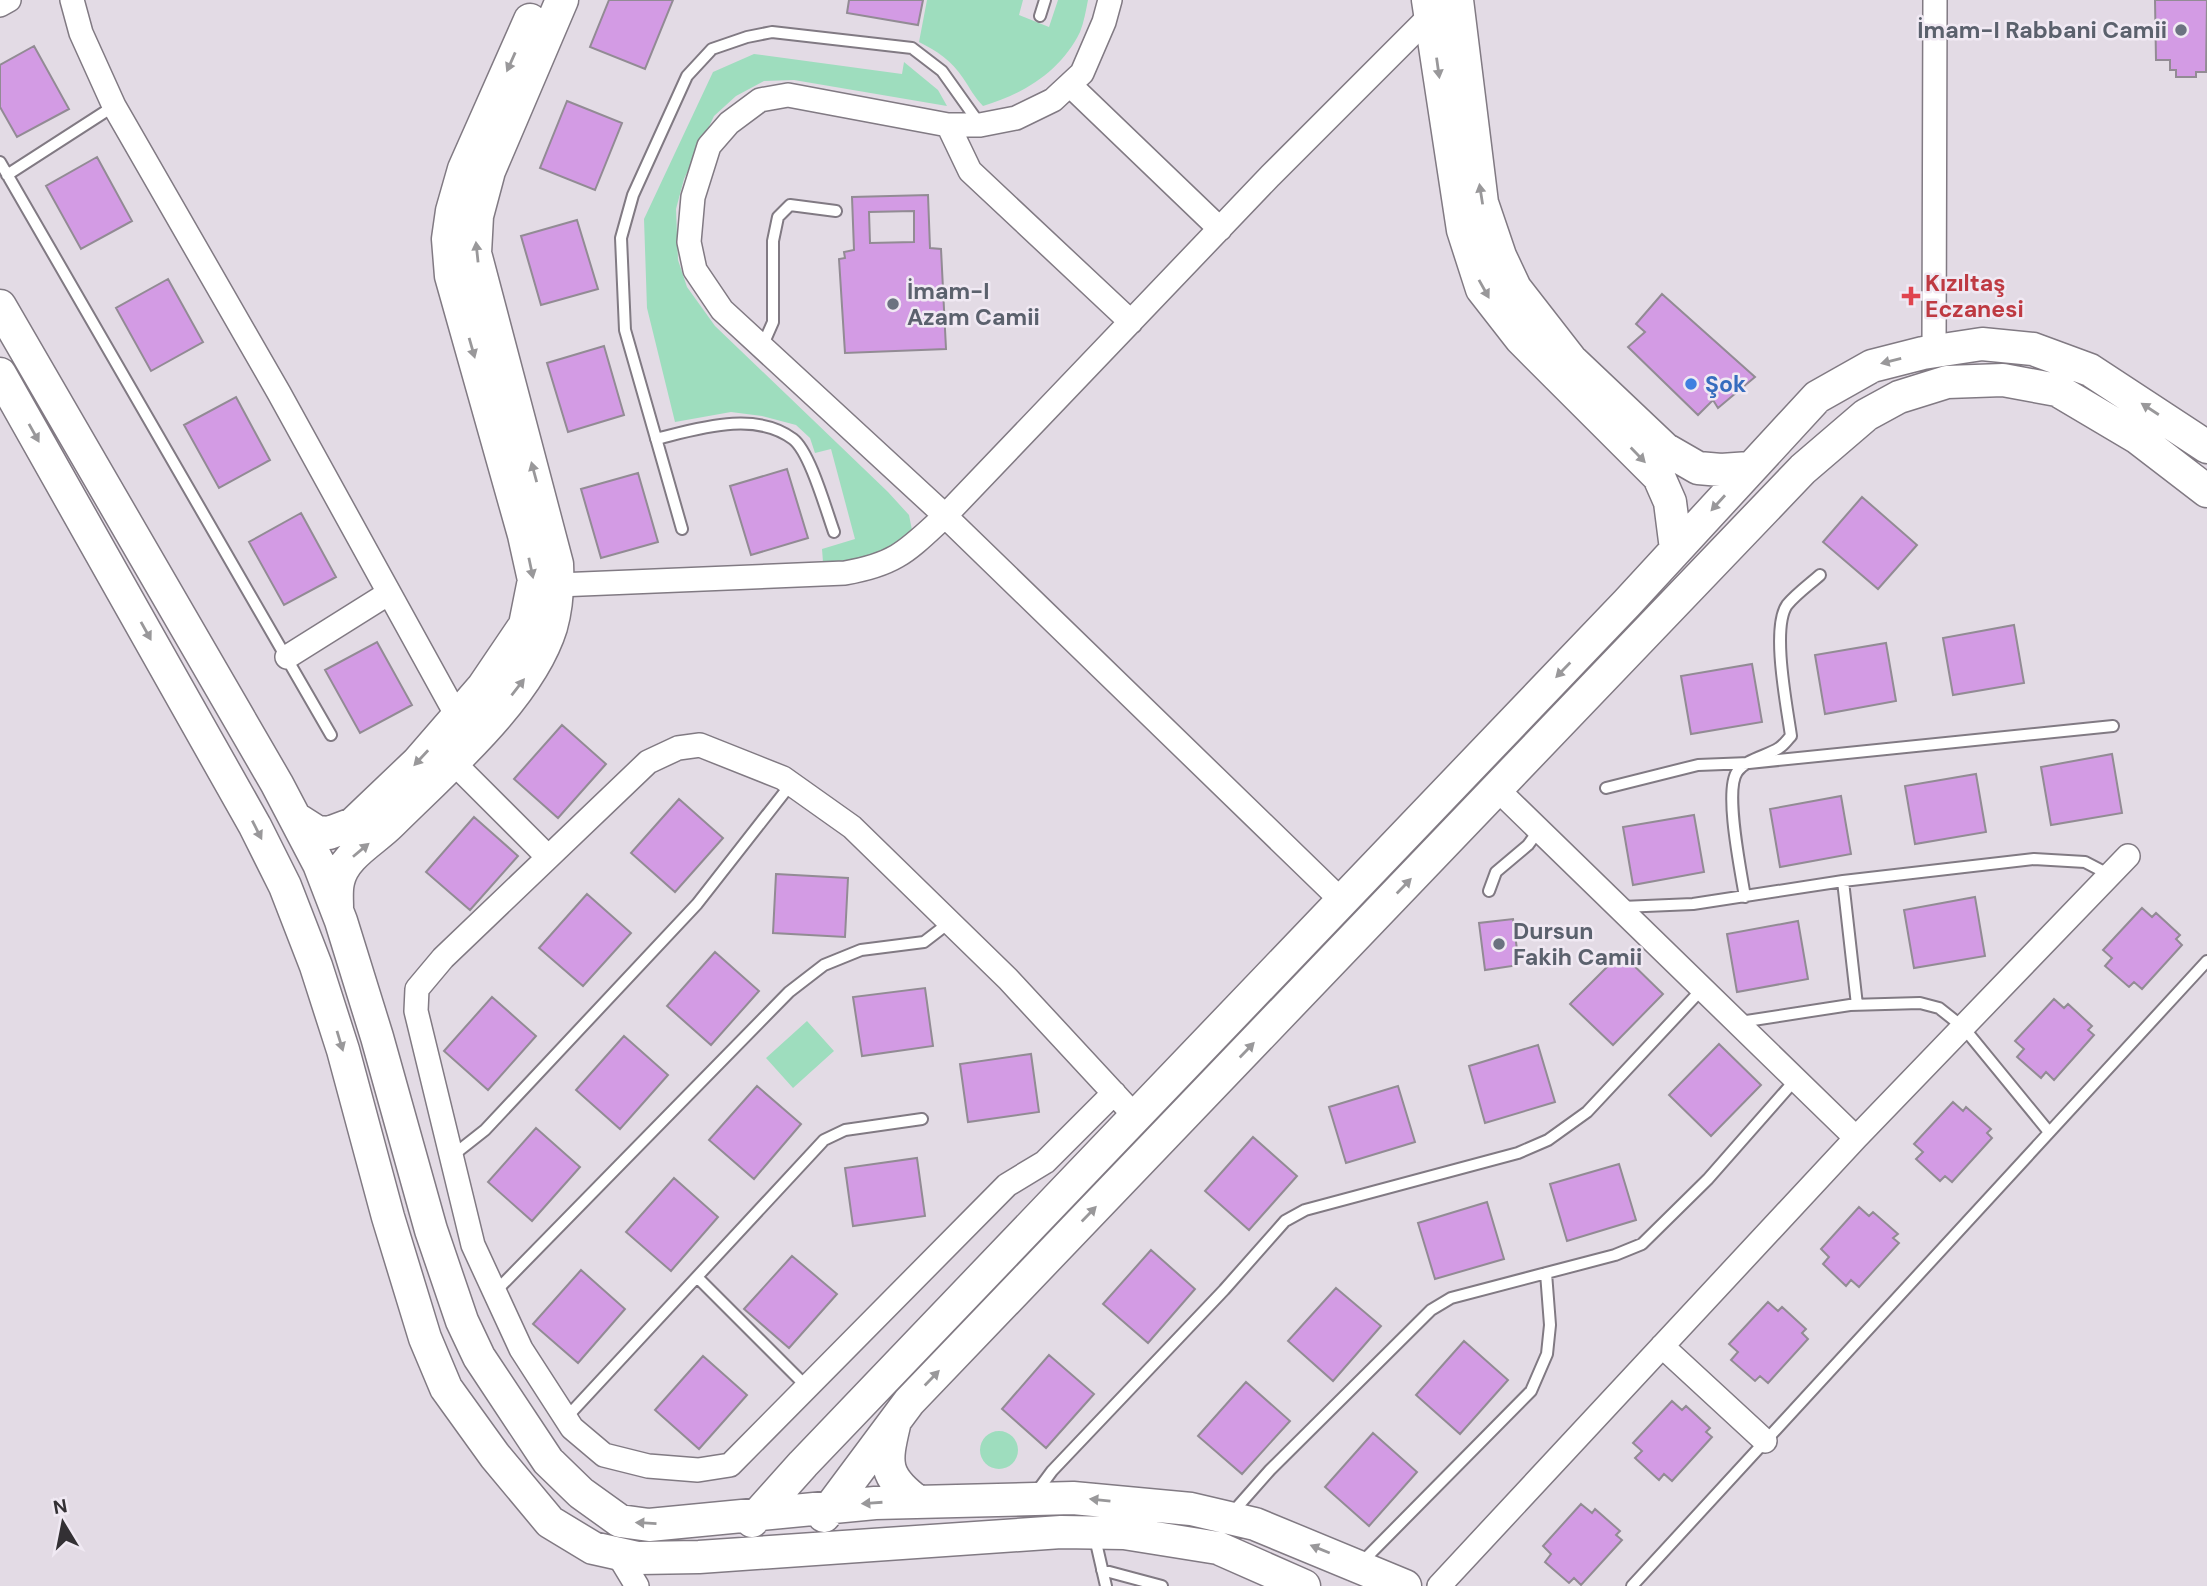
<svg xmlns="http://www.w3.org/2000/svg" width="2207" height="1586" font-family="'DM Sans',sans-serif">
<style>
.green{fill:#9eddbe}
.building{fill:#d39be4;stroke:#928b94;stroke-width:2;fill-rule:evenodd}
.lines{fill:none;stroke-linecap:round;stroke-linejoin:round}
.lane-casing{stroke:#817a83;stroke-width:14}
.street-casing{stroke:#817a83;stroke-width:26}
.secondary-casing{stroke:#817a83;stroke-width:35}
.lane{stroke:#fff;stroke-width:10}
.street{stroke:#fff;stroke-width:23}
.secondary{stroke:#fff;stroke-width:32}
.oneway{fill:#99989a}
.worship-dot{fill:#6b7280;stroke:#f0e9f3;stroke-width:2.5}
.health-dot{fill:#e0444e;stroke:#f0e9f3;stroke-width:2.5}
.shop-dot{fill:#3f7fe0;stroke:#f0e9f3;stroke-width:2.5}
.labels{text-anchor:middle;dominant-baseline:central;stroke-width:5;stroke-linejoin:round;paint-order:stroke}
.worship-label{font-size:23px;font-weight:bold;fill:#5b616d;stroke:#f0e9f3;text-anchor:start}
.health-label{font-size:23px;font-weight:bold;fill:#be3a42;stroke:#f0e9f3;text-anchor:start}
.shop-label{font-size:23px;font-weight:bold;fill:#366cbe;stroke:#f0e9f3;text-anchor:start}
</style>
<rect width="100%" height="100%" fill="#e3dbe5"/>
<path class="green" d="M927,0H1023L1019,15L1049,27L1058,0H1088C1086,10 1084,22 1080,32C1061,71 1024,94 983,106C974,97 970,88 963,78C952,61 937,51 919,42Z
M754,54L902,74L904,62L938,90L947,106L794,80L764,81L736,96L714,116L684,179L676,209L678,260L687,287L715,326L888,492L909,515L912,530C883,563 864,559 823,562L822,549L855,539L831,449L815,453L810,438L796,425L762,416L731,412L675,422L647,308L644,219L713,72Z
M807,1021L834,1051L793,1088L766,1058Z
M980 1450a19 19 0 1 1 38 0a19 19 0 1 1-38 0Z"/>
<path class="building" d="M609,0H673L645,69L590,47Z
M849,0H923L918,25L847,13Z
M2155,0H2207L2206,72H2196V77H2176V70H2170V60H2156Z
M34,46L69,109L17,137L0,107V65Z
M567,101L622,123L595,190L540,168Z
M97,157L132,221L81,249L46,186Z
M928,195L930,248L941,249L946,349L845,353L839,259L845,258L844,252L854,250L852,197ZM914,211V242L870,243L869,212Z
M577,220L598,289L541,305L521,236Z
M168,279L203,342L151,371L116,308Z
M1662,294L1755,377L1718,408L1713,400L1698,415L1628,347L1645,332L1636,324Z
M604,346L624,415L568,432L547,363Z
M236,397L270,460L219,488L184,425Z
M787,469L808,538L751,555L730,486Z
M638,473L658,542L601,558L581,489Z
M1862,497L1917,545L1878,589L1823,542Z
M301,513L336,577L284,605L249,542Z
M2014,625L2024,683L1953,695L1943,638Z
M377,642L412,705L360,733L325,670Z
M1886,643L1896,701L1825,714L1815,655Z
M1752,664L1762,722L1691,734L1681,676Z
M562,725L606,764L558,818L514,779Z
M2112,754L2122,813L2051,825L2041,767Z
M1976,774L1986,832L1915,844L1905,786Z
M1841,796L1851,854L1780,867L1770,809Z
M679,799L723,838L675,892L631,853Z
M1694,815L1704,872L1633,885L1623,827Z
M474,817L518,856L470,910L426,872Z
M776,874L848,878L845,937L773,933Z
M587,894L631,933L583,986L539,948Z
M1975,897L1985,956L1914,968L1904,910Z
M2142,908L2152,917L2156,913L2180,935L2176,939L2182,945L2142,989L2134,982L2129,987L2105,966L2112,958L2103,950Z
M1513,919L1519,965L1485,970L1479,923Z
M1798,921L1808,979L1737,992L1727,934Z
M715,952L759,991L711,1045L667,1006Z
M1621,953L1663,994L1613,1045L1570,1004Z
M925,988L933,1046L862,1056L853,997Z
M492,997L536,1036L488,1090L444,1051Z
M2054,999L2064,1008L2068,1004L2092,1026L2088,1030L2094,1035L2054,1080L2046,1072L2041,1078L2017,1057L2024,1049L2015,1041Z
M624,1036L668,1075L620,1129L576,1090Z
M1719,1044L1761,1085L1711,1136L1669,1095Z
M1538,1045L1555,1102L1485,1123L1469,1066Z
M1031,1054L1039,1112L968,1122L960,1064Z
M757,1086L801,1124L754,1179L709,1140Z
M1398,1086L1415,1142L1346,1163L1329,1107Z
M1953,1102L1963,1111L1966,1107L1991,1129L1987,1133L1992,1138L1952,1182L1945,1176L1940,1181L1916,1159L1923,1152L1914,1144Z
M536,1128L580,1167L532,1221L488,1182Z
M1253,1137L1297,1176L1249,1230L1205,1191Z
M917,1158L925,1216L853,1226L845,1168Z
M1619,1164L1636,1220L1567,1241L1550,1184Z
M674,1178L718,1217L671,1271L626,1232Z
M1487,1202L1504,1259L1435,1279L1418,1223Z
M1859,1207L1869,1216L1873,1212L1898,1234L1893,1238L1899,1243L1859,1287L1851,1280L1846,1286L1823,1264L1829,1257L1821,1249Z
M1151,1250L1195,1289L1148,1343L1103,1304Z
M792,1256L837,1294L789,1348L744,1309Z
M581,1270L625,1309L578,1363L533,1324Z
M1336,1288L1381,1326L1333,1381L1288,1341Z
M1768,1302L1778,1311L1782,1307L1806,1329L1802,1333L1808,1339L1768,1383L1760,1376L1755,1381L1731,1360L1738,1352L1729,1344Z
M1464,1341L1508,1380L1460,1434L1416,1395Z
M1049,1355L1094,1394L1046,1448L1002,1409Z
M703,1356L747,1395L699,1449L655,1410Z
M1246,1382L1290,1421L1242,1474L1198,1436Z
M1672,1401L1682,1410L1686,1406L1710,1428L1706,1432L1712,1437L1672,1481L1664,1474L1659,1480L1635,1458L1642,1451L1633,1443Z
M1373,1433L1417,1472L1369,1526L1325,1487Z
M1581,1504L1592,1513L1595,1509L1620,1531L1616,1535L1622,1540L1581,1585L1574,1578L1569,1583L1545,1562L1551,1554L1543,1546Z"/>
<g class="lines">
<g class="lane-casing">
<path id="lane" d="M1040,16L1045,0
M0,162L331,735
M7,175L114,106
M762,347L773,322V241L778,217L790,205L836,211
M656,439C697,429 755,410 793,439C810,452 826,510 834,532
M682,529L625,330L621,238L633,195L687,76L712,49L747,37L772,32L912,48L942,71L979,123
M1606,788L1698,765L1749,763L2113,726
M1843,881L1857,1005
M1489,891L1496,872L1528,845L1539,830
M1745,897C1741,872 1724,791 1737,772C1746,759 1767,756 1779,748C1784,745 1787,740 1791,736C1787,707 1771,628 1787,605C1796,594 1810,584 1820,575
M1622,907L1693,904L1843,881L2034,859L2085,862L2110,875
M1740,1022L1850,1005L1920,1003L1939,1008L1963,1027L2049,1132
M452,1156L485,1130L697,904L791,784
M697,1277L807,1387
M495,1292L789,992L824,965L861,950L924,942L950,922
M566,1418L824,1140L845,1130L922,1119
M1035,1494L1052,1471L1224,1290L1285,1221L1305,1210L1518,1153L1548,1140L1587,1112L1703,988
M1232,1513L1270,1470L1431,1310L1451,1298L1615,1255L1642,1244L1708,1179L1796,1079
M1094,1534L1106,1586
M1361,1563L1531,1391L1547,1354L1550,1325L1546,1273
M1102,1570L1162,1586
M1632,1586L2207,961"/>
</g>
<g class="street-casing">
<path id="street" d="M72,0L81,33L114,106L279,393L457,716
M1110,0L1104,22L1082,73L1053,100L1016,118L980,125H948L788,95L760,100L729,123L709,146L693,197L689,242L695,270L722,310L939,510L1342,901
M0,5L9,0
M1070,85L1220,229
M948,125L970,171L1131,322
M1934,352L1935,0
M558,585L845,573C897,564 908,550 945,516L1270,176L1431,15
M287,657L389,593
M452,761L548,857
M1497,789L1856,1138
M1114,1093L1045,1162L1007,1185L730,1465L698,1470L648,1466L604,1455L572,1428L521,1349L473,1245L416,1011L417,989L443,958L648,762L678,748L700,745L783,778L852,827L1008,979L1135,1116
M1662,1346L1765,1441
M617,1553L637,1586
M1439,1586L1856,1138L2128,856"/>
</g>
<g class="secondary-casing">
<path id="secondary" d="M1428,0L1463,230L1482,289L1521,339L1659,477L1670,502L1676,549
M1457,0L1482,203L1500,256L1515,288L1571,360L1665,449L1698,468L1721,470L1750,468
M0,306L277,784L319,864L341,921L377,1037L431,1230L462,1321L479,1357L548,1461L581,1493L620,1521L649,1525L875,1503L1073,1498L1191,1509L1255,1524L1405,1586
M0,374L255,826L285,886L316,966L343,1050L388,1217L425,1338L446,1388L495,1456L550,1522L593,1548L638,1558L699,1557L1061,1532L1124,1533L1218,1548L1304,1586
M295,818L317,832L329,833L353,824L418,762L483,687L525,625L534,580L524,535L451,276L448,239L452,211L464,169L530,20
M337,908C337,900 336,890 338,882C343,856 373,841 390,824C443,771 529,698 551,627C557,606 558,586 557,564L475,253L477,216L489,171L562,0
M894,1425C885,1463 883,1476 918,1502
M824,1516L909,1402L1803,469L1866,415L1899,397L1947,382L2003,380L2057,390L2138,438L2207,491
M752,1521L803,1464L1627,603L1817,397L1872,366L1923,353L1982,344L2033,349L2090,370L2207,447"/>
</g>
<use href="#lane" class="lane"/>
<use href="#street" class="street"/>
<use href="#secondary" class="secondary"/>
</g>
<defs><path id="oneway-solid" d="M-6-.8H1V-3.2L6.5 0L1 3.2V.8H-6Z" transform="scale(1.75)"/></defs>
<g class="oneway">
<use href="#oneway-solid" transform="translate(511 62) rotate(114)"/>
<use href="#oneway-solid" transform="translate(1438 68) rotate(82)"/>
<use href="#oneway-solid" transform="translate(1481 194) rotate(-99)"/>
<use href="#oneway-solid" transform="translate(477 252) rotate(-96)"/>
<use href="#oneway-solid" transform="translate(1484 289) rotate(61)"/>
<use href="#oneway-solid" transform="translate(472 348) rotate(74)"/>
<use href="#oneway-solid" transform="translate(1891 361) rotate(166)"/>
<use href="#oneway-solid" transform="translate(2150 409) rotate(-147)"/>
<use href="#oneway-solid" transform="translate(34 433) rotate(61)"/>
<use href="#oneway-solid" transform="translate(1638 455) rotate(46)"/>
<use href="#oneway-solid" transform="translate(534 472) rotate(-105)"/>
<use href="#oneway-solid" transform="translate(1718 503) rotate(132)"/>
<use href="#oneway-solid" transform="translate(531 568) rotate(78)"/>
<use href="#oneway-solid" transform="translate(146 631) rotate(61)"/>
<use href="#oneway-solid" transform="translate(1563 670) rotate(134)"/>
<use href="#oneway-solid" transform="translate(518 687) rotate(-52)"/>
<use href="#oneway-solid" transform="translate(421 758) rotate(133)"/>
<use href="#oneway-solid" transform="translate(257 830) rotate(63)"/>
<use href="#oneway-solid" transform="translate(361 850) rotate(-40)"/>
<use href="#oneway-solid" transform="translate(1404 886) rotate(-46)"/>
<use href="#oneway-solid" transform="translate(340 1041) rotate(73)"/>
<use href="#oneway-solid" transform="translate(1247 1050) rotate(-46)"/>
<use href="#oneway-solid" transform="translate(1089 1214) rotate(-46)"/>
<use href="#oneway-solid" transform="translate(932 1378) rotate(-46)"/>
<use href="#oneway-solid" transform="translate(1100 1500) rotate(-174)"/>
<use href="#oneway-solid" transform="translate(872 1503) rotate(176)"/>
<use href="#oneway-solid" transform="translate(646 1523) rotate(-177)"/>
<use href="#oneway-solid" transform="translate(1320 1549) rotate(-158)"/>
</g>
<g class="worship-dot">
<circle cx="2181" cy="30" r="7"/>
<circle cx="893" cy="304" r="7"/>
<circle cx="1499" cy="944" r="7"/>
</g>
<path class="health-dot" d="M1907.5 285.5h7v7h7v7h-7v7h-7v-7h-7v-7h7z"/>
<circle class="shop-dot" cx="1691" cy="384" r="7"/>
<g class="labels">
<g class="worship-label">
<text x="2167" y="30" text-anchor="end">İmam-I Rabbani Camii</text>
<text x="907" y="291">İmam-I<tspan x="907" dy="26">Azam Camii</tspan></text>
<text x="1513" y="931">Dursun<tspan x="1513" dy="26">Fakih Camii</tspan></text>
</g>
<g class="health-label">
<text x="1925" y="283">Kızıltaş<tspan x="1925" dy="26">Eczanesi</tspan></text>
</g>
<g class="shop-label">
<text x="1705" y="384">Şok</text>
</g>
</g>
<g transform="translate(63 1523) rotate(350)" stroke="#f0e9f3" stroke-width="5" paint-order="stroke">
<path d="M0-5L12 26L0 18L-12 26Z" fill="#333034"/>
<text y="-10" font-size="19" font-weight="bold" text-anchor="middle" fill="#333034">N</text>
</g>
</svg>
